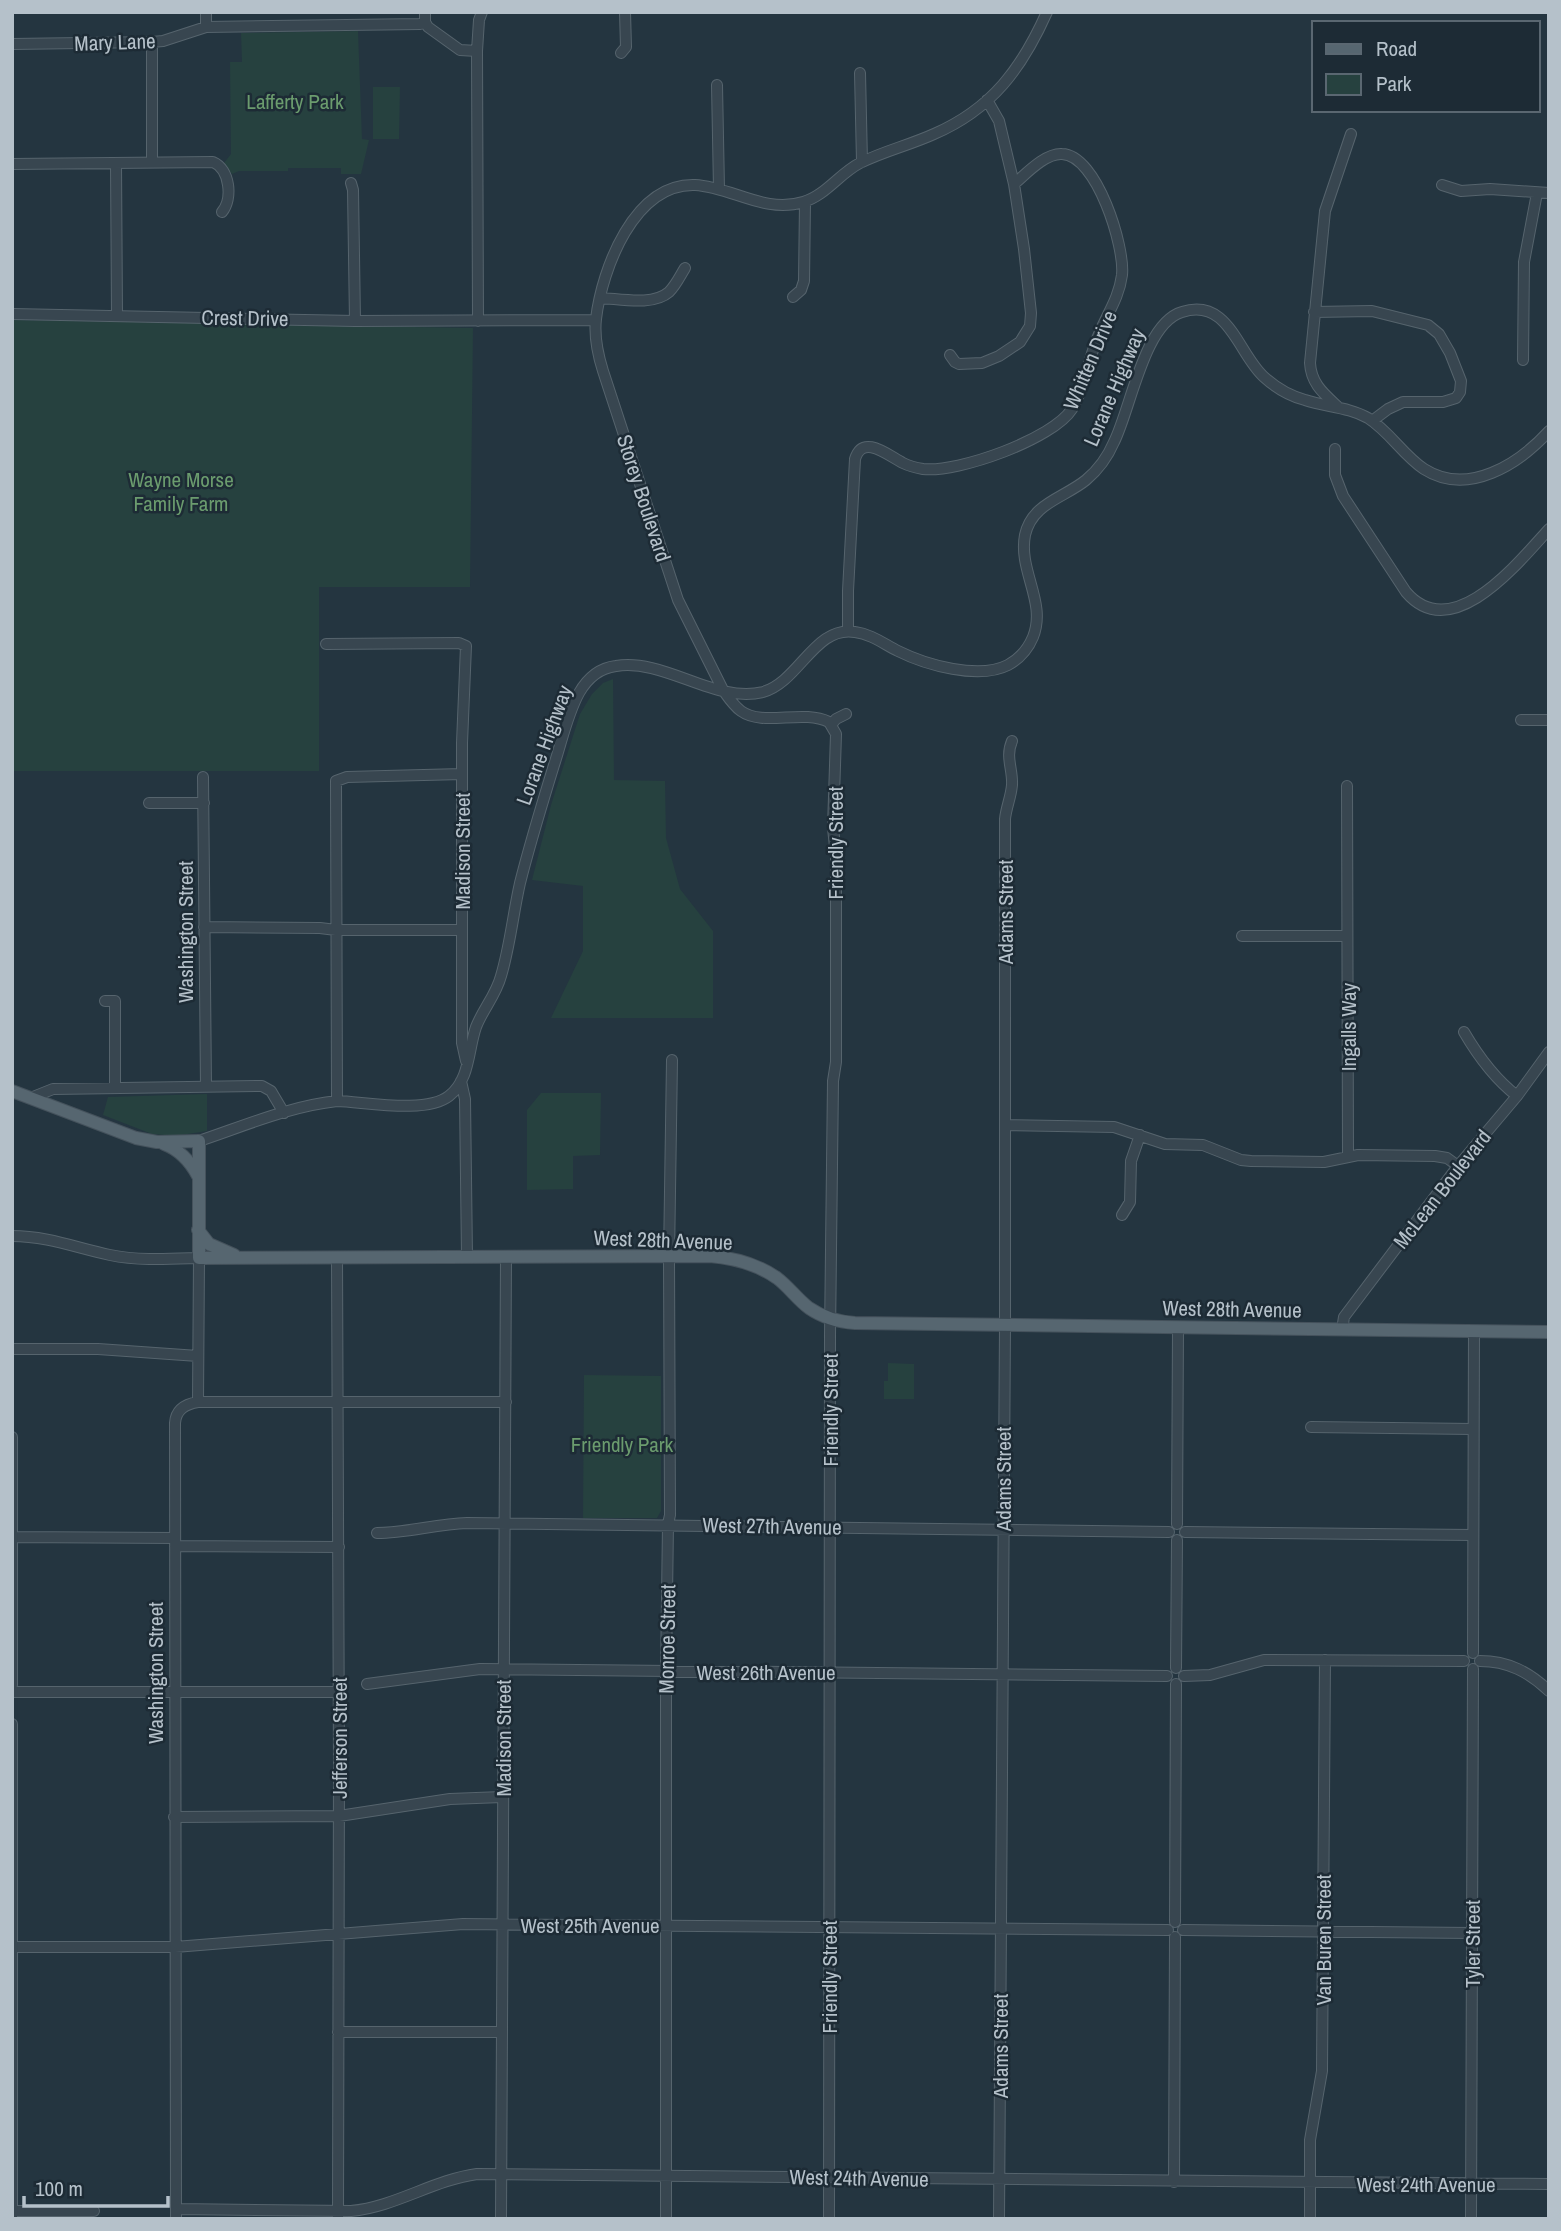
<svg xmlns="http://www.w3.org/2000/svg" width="1561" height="2231" font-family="'Archivo Narrow',sans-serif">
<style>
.green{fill:#26413f}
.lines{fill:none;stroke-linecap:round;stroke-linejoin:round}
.minor-casing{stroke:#56646d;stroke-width:12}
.major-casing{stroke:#45525c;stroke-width:14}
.minor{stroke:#384650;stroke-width:10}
.major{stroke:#566670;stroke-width:12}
.labels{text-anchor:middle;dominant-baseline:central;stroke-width:5;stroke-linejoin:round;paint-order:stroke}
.street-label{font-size:21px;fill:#b5c1ca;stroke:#1d2b35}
.park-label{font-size:21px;fill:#6b9c6e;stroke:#1d2b35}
</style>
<rect width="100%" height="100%" fill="#243540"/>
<path class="green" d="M358,31L362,139L369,140L361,174H341V168H288V171H239L232,174L224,163L231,154L230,62H242L241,33Z
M373,87H400L399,139H373Z
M12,320L473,328L470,587H319V771H12Z
M613,679L614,780L665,781L666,838L680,889L713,931V1018H551L583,951V886L532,880L551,805L580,714L592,694L603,683Z
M541,1093H601L600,1155L573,1156V1189L527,1190V1110Z
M207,1094V1131L175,1136L152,1134L103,1115L108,1097Z
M888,1363L914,1364V1399H884V1381H888Z
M584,1375L661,1376V1511L657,1518H583Z"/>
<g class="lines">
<g class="minor-casing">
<path id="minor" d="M206,12V27
M425,12V22L428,27L460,50L477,51
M152,42V162
M12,44L152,42L163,41L206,27L420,24L425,22
M621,53L626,47L625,12
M860,73L862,162
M717,85L719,189
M116,163L117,315
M12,164L213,162C230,169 233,199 222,212
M351,183L353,190L355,321
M1442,185L1461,191L1490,189L1549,193
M793,297L801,290L804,281L805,202
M601,298C621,299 653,306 669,292C676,285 680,276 685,268
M1314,312L1372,311L1428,325L1439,334L1450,353L1461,381L1460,392L1456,398L1443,402H1403L1388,409L1372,421
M12,314L355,321L596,320
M478,321L477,51L479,20L482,12
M950,355L955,362L959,364L982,363L999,356L1020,342L1030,326L1031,313L1024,249L1014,184L999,121L987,100
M1523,360L1524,262L1537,193
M1337,406C1323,393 1311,383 1310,363L1325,211L1351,134
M1335,449V475L1343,496L1406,592C1452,646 1518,563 1549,529
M848,631V591L855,459C863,433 889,456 903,463C909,466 917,468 923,469C958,473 1053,439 1072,409C1086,386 1088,358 1099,334C1107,314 1119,298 1122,275C1125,247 1097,155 1062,154C1045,153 1026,174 1014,184
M326,644L459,643L466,646L462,743V1043L466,1061
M1521,720H1549
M831,725L836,719L846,714
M203,777L206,1086
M1347,786L1348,1156
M149,803H204
M204,927L320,928L336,930H462
M1242,936H1347
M105,1001H115V1087
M1464,1032C1478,1056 1495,1079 1517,1096
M461,1081L465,1099L467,1257
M33,1097L53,1089L262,1086L271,1091L284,1113
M337,1101L336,781L347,777L462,774
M1005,1125L1114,1127L1165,1144L1203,1145L1241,1160L1251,1161L1324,1162L1358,1155L1435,1156L1447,1158L1458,1166
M199,1141C244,1126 290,1106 337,1101C366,1102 426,1114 449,1096C470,1080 468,1050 476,1027C483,1009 496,995 501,976C510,946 513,914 520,883C530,843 542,804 554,765C562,741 567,715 579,693C587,679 599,668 616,666C665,658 715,704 763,692C799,682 815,625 855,632C871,634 884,644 898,651C926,665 979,680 1008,665C1019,659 1028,649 1033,637C1047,602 1018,571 1025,535C1032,503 1064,498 1086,480C1098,470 1108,456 1114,442C1131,408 1144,323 1182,312C1229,297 1238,354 1264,377C1275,387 1290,396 1305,400C1326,407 1349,407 1368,418C1390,432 1403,455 1424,469C1468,497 1519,464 1549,431
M1122,1215L1130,1202L1131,1161L1140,1135
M12,1236C47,1236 77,1248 110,1255C139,1261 169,1259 199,1258L198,1402C186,1404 176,1409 175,1423L176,2219
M337,1257L339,1767L338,2219
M1342,1330L1344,1317L1458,1166L1517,1096L1549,1052
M12,1349H98L198,1356
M198,1402H506
M1311,1427L1473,1429
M12,1437V1685
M1177,1524L1178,1328
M1185,1532L1473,1535
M377,1533C407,1533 436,1524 467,1523L1169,1532
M12,1537L175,1538
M175,1546L339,1547
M1473,1653L1474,1331
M1480,1661C1508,1661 1529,1672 1549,1691
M1176,1668L1177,1540
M1184,1676L1210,1675L1264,1660L1464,1661
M367,1684L480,1669L1167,1676
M12,1692H339
M12,1724V2219
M174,1817L339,1816L450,1799L502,1797
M1175,1922L1176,1684
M1183,1930L1472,1933
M13,1947H175L463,1924L1168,1930
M338,2032H501
M1174,2182L1175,1937
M176,2209L351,2211C395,2207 433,2180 477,2174L1549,2184
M12,2211H94
M501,2219L506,1257
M666,2219V1671L668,1524L670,1515L669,1257L672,1060
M829,2219L830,1335L833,1081L836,1062V856L833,828L836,734L829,722C802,709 763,727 741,711C733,705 728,697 723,690L678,600L603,371C598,355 594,336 596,319C602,269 634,183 695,185C732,187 765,214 803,202C825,196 840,173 860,163C884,151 910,145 934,134C992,109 1022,68 1047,12
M999,2219L1005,1326V819C1006,808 1011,797 1012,785C1013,769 1005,757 1012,741
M1310,2219V2140L1322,2071L1325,1660
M1471,2219L1473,1669"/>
</g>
<g class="major-casing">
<path id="major" d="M12,1091L136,1138L157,1142L199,1141V1258L710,1256C734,1258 757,1264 777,1278C789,1287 797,1299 809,1308C822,1317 840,1322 855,1323L1549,1332
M164,1144C180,1150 190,1161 198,1176
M198,1230L209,1244L234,1255"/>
</g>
<use href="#minor" class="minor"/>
<use href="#major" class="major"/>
</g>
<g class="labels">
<g class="street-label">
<text transform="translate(115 42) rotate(-2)">Mary Lane</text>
<text transform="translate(245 318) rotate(1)">Crest Drive</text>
<text transform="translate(1090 360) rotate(-67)">Whitten Drive</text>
<text transform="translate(1114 387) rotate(-67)">Lorane Highway</text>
<text transform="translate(644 498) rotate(72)">Storey Boulevard</text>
<text transform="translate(544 745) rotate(-70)">Lorane Highway</text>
<text transform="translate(835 843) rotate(-90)">Friendly Street</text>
<text transform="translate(462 851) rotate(-90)">Madison Street</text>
<text transform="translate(1005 912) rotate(-90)">Adams Street</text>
<text transform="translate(185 932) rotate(-90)">Washington Street</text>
<text transform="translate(1348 1027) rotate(-90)">Ingalls Way</text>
<text transform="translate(1442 1189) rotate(-52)">McLean Boulevard</text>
<text transform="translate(663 1240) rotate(2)">West 28th Avenue</text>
<text transform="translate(1232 1309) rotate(1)">West 28th Avenue</text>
<text transform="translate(830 1410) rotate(-90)">Friendly Street</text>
<text transform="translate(1003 1479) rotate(-90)">Adams Street</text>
<text transform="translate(772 1526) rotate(1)">West 27th Avenue</text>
<text transform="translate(667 1639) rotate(-89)">Monroe Street</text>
<text x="766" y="1672">West 26th Avenue</text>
<text transform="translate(155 1673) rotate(-90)">Washington Street</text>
<text transform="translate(339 1738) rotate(-90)">Jefferson Street</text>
<text transform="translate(503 1738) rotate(-90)">Madison Street</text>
<text x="590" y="1925">West 25th Avenue</text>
<text transform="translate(1323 1940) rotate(-90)">Van Buren Street</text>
<text transform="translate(1472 1944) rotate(-90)">Tyler Street</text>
<text transform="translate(829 1977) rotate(-90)">Friendly Street</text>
<text transform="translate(1000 2046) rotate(-90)">Adams Street</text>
<text transform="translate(859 2178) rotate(1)">West 24th Avenue</text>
<text x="1426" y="2184">West 24th Avenue</text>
</g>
<g class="park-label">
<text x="295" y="101">Lafferty Park</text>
<text x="181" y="479">Wayne Morse<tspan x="181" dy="24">Family Farm</tspan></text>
<text x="622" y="1444">Friendly Park</text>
</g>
</g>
<rect width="1561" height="2231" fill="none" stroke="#b5c1ca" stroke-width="28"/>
<rect x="1312" y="21" width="228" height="91" fill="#1d2b35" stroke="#5a6771" stroke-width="2"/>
<rect x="1326" y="44" width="35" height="10" fill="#566670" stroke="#5a6771" stroke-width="2"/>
<text x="1376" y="56" font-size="21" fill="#b5c1ca">Road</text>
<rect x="1326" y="74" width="35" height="21" fill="#26413f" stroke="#5a6771" stroke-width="2"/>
<text x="1376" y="91" font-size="21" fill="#b5c1ca">Park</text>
<path d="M24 2196v10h144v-10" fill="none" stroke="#b5c1ca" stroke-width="3.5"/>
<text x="35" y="2196" font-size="21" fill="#b5c1ca" stroke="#1d2b35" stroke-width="5" paint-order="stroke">100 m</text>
</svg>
